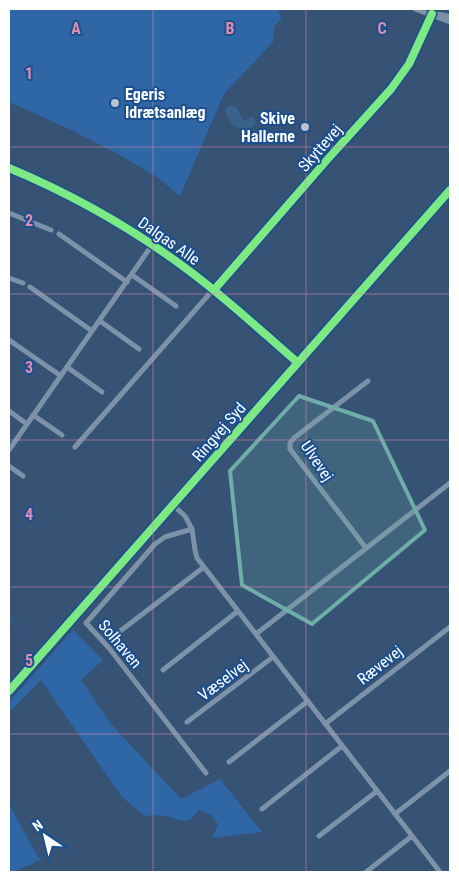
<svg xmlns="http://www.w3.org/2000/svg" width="459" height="881" font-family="'Roboto Condensed',sans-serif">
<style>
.green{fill:#2f66a5}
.water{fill:#3b618d}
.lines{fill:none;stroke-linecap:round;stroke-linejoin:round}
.stream{stroke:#3b618d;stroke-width:1}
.minor{stroke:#7d92a8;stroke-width:5}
.major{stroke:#7d8ea7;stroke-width:7}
.cycleway-casing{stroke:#1b4f8f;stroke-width:11}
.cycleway{stroke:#7ce984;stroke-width:8}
.marked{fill:#6fada8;fill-opacity:0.2;stroke:#6fada8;stroke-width:4;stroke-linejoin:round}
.grid{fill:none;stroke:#e08cad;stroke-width:1;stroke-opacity:0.55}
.poi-dot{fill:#b9c2ce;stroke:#1b4f8f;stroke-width:2}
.labels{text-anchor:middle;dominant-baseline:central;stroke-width:4;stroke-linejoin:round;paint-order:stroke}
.poi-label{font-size:16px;font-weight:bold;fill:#fff;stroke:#1b4f8f;text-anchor:start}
.street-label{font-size:16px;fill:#fff;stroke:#1b4f8f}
.grid-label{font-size:16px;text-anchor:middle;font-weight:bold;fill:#e08cad;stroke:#1b4f8f;stroke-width:4;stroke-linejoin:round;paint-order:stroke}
</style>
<rect width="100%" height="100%" fill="#365274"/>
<path class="green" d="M9,9H278L280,11L278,13L281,17V19L274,27L273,42L224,94L180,196L154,175L116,153L69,129L9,102Z
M73,630L103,660L81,680L111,724L181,799L220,779L262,832L212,838L218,824L211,815L199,810L190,820C178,822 177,818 166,816C159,815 151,815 144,816L121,796L41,680L9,712V702Z
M9,804L35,852L41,860L13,872H9Z"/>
<path class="water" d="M231,105L237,108L243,120L247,119L253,116L256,123L250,128L241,130C231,125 226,120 226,108Z"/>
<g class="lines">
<path class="stream" d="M9,618L32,644"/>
<path class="minor" d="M415,9L450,22
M435,14L443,15L450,17
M9,168C71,194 130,227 184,267C224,296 261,331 298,363
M9,213L51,230
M59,234L127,282
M132,275L176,306
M9,278L23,283
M30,287L92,331
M100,321L139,349
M9,340L61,376
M67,367L102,392
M9,411L27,424
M33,415L62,435
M75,447L326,161L391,89L409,64L432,14
M9,450L152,245
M9,466L23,476
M173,505L185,516L192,529L195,550L197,558L204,567L440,872
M192,529L165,537L155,544L86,623L109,648L206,773
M366,548L290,449V443L294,438L368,381
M119,632L204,567
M256,634L450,483
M163,670L238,611
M187,722L273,657
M325,724L450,627
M229,762L308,701
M262,809L342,746
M395,814L450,771
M319,836L377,791
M366,872L412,836"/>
<path class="major" d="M9,691L450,190"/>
<g class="cycleway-casing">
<path id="cycleway" d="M9,168C71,194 130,227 184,267C224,296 261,331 298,363
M214,290L326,161L391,89L409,64L432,14
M9,691L450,190"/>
</g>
<use href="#cycleway" class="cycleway"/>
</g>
<path class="marked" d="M299,396L373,421L425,530L312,624L242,585L230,471Z"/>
<path class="grid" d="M153,9V872M306,9V872M9,147H450M9,294H450M9,440H450M9,587H450M9,734H450"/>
<g class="poi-dot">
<circle cx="115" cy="103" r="5"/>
<circle cx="305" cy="127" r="5"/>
</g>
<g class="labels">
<g class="poi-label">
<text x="125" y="94">Egeris<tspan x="125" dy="18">Idrætsanlæg</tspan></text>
<text x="295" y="118" text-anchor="end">Skive<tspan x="295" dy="18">Hallerne</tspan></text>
</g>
<g class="street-label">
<text transform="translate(320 148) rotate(-49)">Skyttevej</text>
<text transform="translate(169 241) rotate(35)">Dalgas Alle</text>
<text transform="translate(219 432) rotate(-49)">Ringvej Syd</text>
<text transform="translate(317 461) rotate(56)">Ulvevej</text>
<text transform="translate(120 644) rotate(50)">Solhaven</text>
<text transform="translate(380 665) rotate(-38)">Rævevej</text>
<text transform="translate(223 680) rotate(-37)">Væselvej</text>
</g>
</g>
<g class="grid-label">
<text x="76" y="34">A</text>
<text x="230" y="34">B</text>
<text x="382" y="34">C</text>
<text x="29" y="79">1</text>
<text x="29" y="226">2</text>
<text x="29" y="373">3</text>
<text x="29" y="520">4</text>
<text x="29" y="666">5</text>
</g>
<rect width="459" height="881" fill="none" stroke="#ffffff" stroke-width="20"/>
<g transform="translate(45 836) rotate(325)" stroke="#1b4f8f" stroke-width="4" paint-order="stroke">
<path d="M0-4L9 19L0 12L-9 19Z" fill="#ffffff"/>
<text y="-8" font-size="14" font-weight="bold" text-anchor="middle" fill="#ffffff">N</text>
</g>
</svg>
